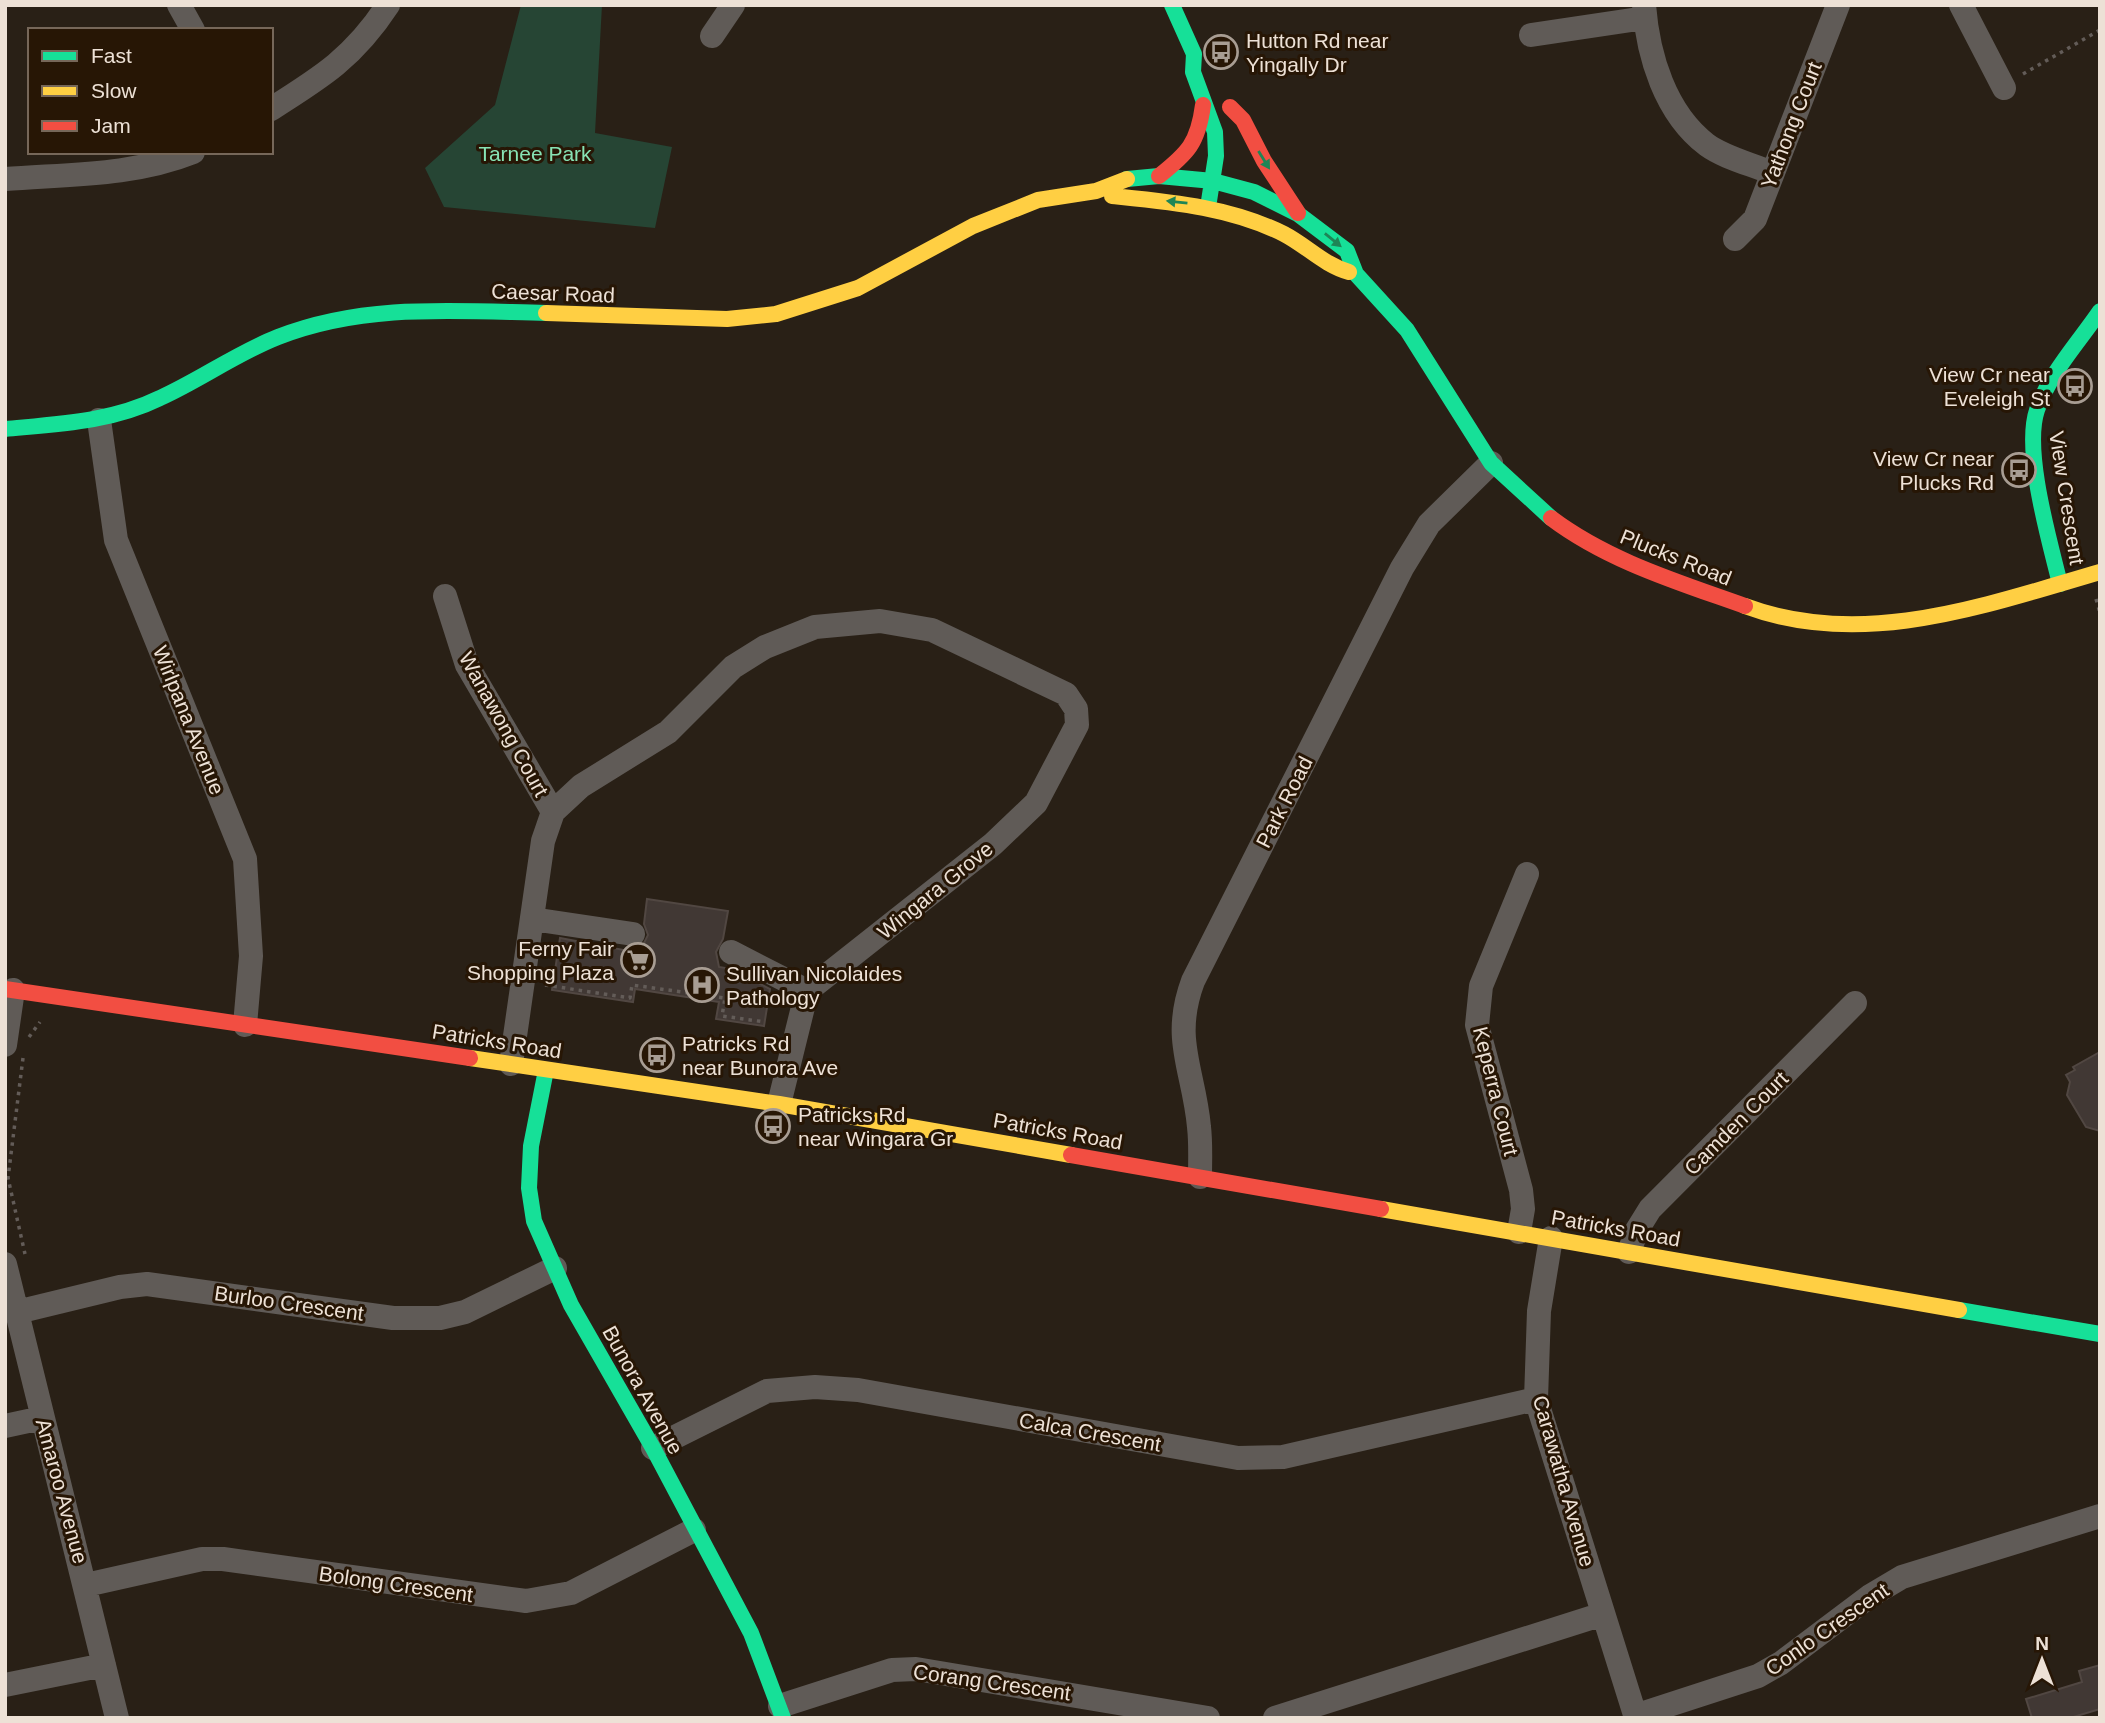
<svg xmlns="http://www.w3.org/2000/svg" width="2105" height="1723" font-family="Helvetica,sans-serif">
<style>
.green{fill:#264534}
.building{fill:#413834;stroke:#514742;stroke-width:2}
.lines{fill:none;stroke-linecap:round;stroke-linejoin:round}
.path{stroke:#635c58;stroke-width:3.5;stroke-dasharray:3.5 5;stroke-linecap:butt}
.street{stroke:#605b57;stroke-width:24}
.fast{stroke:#16e098;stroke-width:16}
.slow{stroke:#ffcf43;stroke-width:16}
.jam{stroke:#f24e42;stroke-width:16}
.oneway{fill:#1e8556}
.labels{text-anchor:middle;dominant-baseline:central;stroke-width:6;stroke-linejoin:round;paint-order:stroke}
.poi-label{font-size:21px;fill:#ede1d6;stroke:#271605;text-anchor:start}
.street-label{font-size:21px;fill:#ede1d6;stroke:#271605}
.park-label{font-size:21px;fill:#87e2b4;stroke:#271605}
</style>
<rect width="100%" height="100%" fill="#292016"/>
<path class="green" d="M521,5H602L595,133L672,147L655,228L444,207L425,168L495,105Z"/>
<path class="building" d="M647,899L728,911L723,939L716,952L719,967L731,969L770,989L764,1026L716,1019L719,1002L635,989L633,1002L552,990L560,938L639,953L648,935L644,924Z
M2100,1052V1131L2086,1127L2067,1095L2070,1082L2066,1075L2075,1070L2073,1067Z
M2100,1665V1709L2070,1718H2032L2026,1699L2082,1682L2079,1671Z"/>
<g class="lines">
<path class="path" d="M2023,74L2100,30
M2096,599L2100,613
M545,985L630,998L632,985L725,998L722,1016L765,1022
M29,1037L40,1022
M23,1058L8,1178L25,1254"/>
<path class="street" d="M179,5L193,30
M1644,5C1648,56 1665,113 1707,145C1725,158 1751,164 1772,173
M1961,5L2004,88
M1531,35L1645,18
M712,36L733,5
M271,109C322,77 354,57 388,5
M5,179C68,174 133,176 193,152
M1735,239L1755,219L1838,5
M99,420L116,540L245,859L251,956L245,1025
M445,596L467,665L553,812
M532,919L633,934
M731,952L807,991
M5,1045L13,990
M511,1064L543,841L553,812L581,786L668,732L733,667L765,647L815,627L880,621L932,630L1066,694L1076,709L1077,725L1036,803L993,844L807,991L779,1104
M1200,1177C1200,1161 1201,1144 1199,1127C1194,1070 1171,1040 1193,981L1402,568L1429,524L1491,463
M1519,1232L1523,1209L1521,1190L1477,1025L1481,986L1527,874
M1551,1238L1539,1311L1536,1399L1636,1718
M1629,1252L1637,1230L1650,1209L1855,1003
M5,1264L117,1718
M17,1312L120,1287L147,1284L393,1318H440L465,1312L555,1268
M5,1426L42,1418
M653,1448L767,1391L815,1387L858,1390L1238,1458L1283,1457L1536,1399
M86,1585L202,1559H223L526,1601L571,1593L694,1530
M5,1685L104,1665
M780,1706L892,1670L916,1669L1208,1718
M1635,1716L1758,1676L1781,1663L1870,1596L1902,1577L2100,1516
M1275,1718L1603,1614"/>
<path class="fast" d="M1172,5L1194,54L1193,72L1215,132L1216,156L1209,201
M1127,179L1159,176L1213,181L1254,192L1298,214L1347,251L1356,274L1407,330L1491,463L1551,518
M5,429C59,424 111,422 160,398C200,380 237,353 278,337C365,303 455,311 546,313
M2060,584C2050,542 2023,451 2037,410C2049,374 2079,342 2100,311
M546,1070L531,1146L529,1188L534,1221L571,1305L653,1448L751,1633L783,1718
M1959,1310L2100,1334"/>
<path class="slow" d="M1112,196C1171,202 1230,207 1284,234C1307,246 1324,265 1349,272
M546,313L727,319L776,314L858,288L973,226L1038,200L1096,191L1127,179
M1745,606C1863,650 1986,605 2100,572
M470,1058L779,1104L1071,1155
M1381,1209L1959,1310"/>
<path class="jam" d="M1230,107L1243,120L1264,161L1298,213
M1159,176C1188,153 1198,143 1203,105
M1551,518C1608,561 1678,582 1745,606
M5,989L470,1058
M1071,1155L1381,1209"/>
</g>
<defs><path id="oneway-solid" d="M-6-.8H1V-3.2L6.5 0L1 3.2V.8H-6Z" transform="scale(1.75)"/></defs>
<g class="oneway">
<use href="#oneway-solid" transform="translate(1264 160) rotate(58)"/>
<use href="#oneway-solid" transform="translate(1177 202) rotate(-174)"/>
<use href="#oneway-solid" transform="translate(1333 240) rotate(39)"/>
</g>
<defs>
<g id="bus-ring" transform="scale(1.75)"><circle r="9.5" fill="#271605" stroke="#a89d93" stroke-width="1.5"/><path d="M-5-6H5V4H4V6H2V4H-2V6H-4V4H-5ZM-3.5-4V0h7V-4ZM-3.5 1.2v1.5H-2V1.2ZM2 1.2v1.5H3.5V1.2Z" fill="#a89d93"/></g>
<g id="supermarket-ring" transform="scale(1.75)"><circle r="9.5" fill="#271605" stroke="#a89d93" stroke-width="1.5"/><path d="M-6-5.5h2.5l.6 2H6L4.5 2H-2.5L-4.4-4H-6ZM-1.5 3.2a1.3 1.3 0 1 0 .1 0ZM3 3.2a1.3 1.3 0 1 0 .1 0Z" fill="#a89d93"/></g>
<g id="hospital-ring" transform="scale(1.75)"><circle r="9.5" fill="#271605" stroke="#a89d93" stroke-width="1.5"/><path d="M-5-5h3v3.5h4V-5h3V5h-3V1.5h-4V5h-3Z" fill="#a89d93"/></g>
</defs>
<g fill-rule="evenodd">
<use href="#bus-ring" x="1221" y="52"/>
<use href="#bus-ring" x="2075" y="386"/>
<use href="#bus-ring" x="2019" y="470"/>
<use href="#supermarket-ring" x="638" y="960"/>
<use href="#hospital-ring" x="702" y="985"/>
<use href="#bus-ring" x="657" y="1055"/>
<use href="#bus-ring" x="773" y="1126"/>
</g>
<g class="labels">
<g class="poi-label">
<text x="1246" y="40">Hutton Rd near<tspan x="1246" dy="24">Yingally Dr</tspan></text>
<text x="2050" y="374" text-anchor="end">View Cr near<tspan x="2050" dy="24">Eveleigh St</tspan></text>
<text x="1994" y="458" text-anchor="end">View Cr near<tspan x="1994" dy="24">Plucks Rd</tspan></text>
<text x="614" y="948" text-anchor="end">Ferny Fair<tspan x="614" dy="24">Shopping Plaza</tspan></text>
<text x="726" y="973">Sullivan Nicolaides<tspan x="726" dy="24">Pathology</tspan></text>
<text x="682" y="1043">Patricks Rd<tspan x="682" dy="24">near Bunora Ave</tspan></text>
<text x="798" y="1114">Patricks Rd<tspan x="798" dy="24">near Wingara Gr</tspan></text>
</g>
<g class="street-label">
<text transform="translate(1791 125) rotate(-69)">Yathong Court</text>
<text transform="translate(553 293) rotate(2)">Caesar Road</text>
<text transform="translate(2067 498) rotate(81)">View Crescent</text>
<text transform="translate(1676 557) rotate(22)">Plucks Road</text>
<text transform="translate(189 720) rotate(68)">Wirlpana Avenue</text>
<text transform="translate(504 724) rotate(61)">Wanawong Court</text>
<text transform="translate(1284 802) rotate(-63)">Park Road</text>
<text transform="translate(935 890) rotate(-39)">Wingara Grove</text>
<text transform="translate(497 1041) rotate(9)">Patricks Road</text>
<text transform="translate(1496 1091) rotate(76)">Keperra Court</text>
<text transform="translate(1736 1123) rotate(-45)">Camden Court</text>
<text transform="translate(1058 1131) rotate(10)">Patricks Road</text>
<text transform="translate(1616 1228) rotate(10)">Patricks Road</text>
<text transform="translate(289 1303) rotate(8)">Burloo Crescent</text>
<text transform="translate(643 1390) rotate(61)">Bunora Avenue</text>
<text transform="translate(1090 1432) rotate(10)">Calca Crescent</text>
<text transform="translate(1564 1481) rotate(74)">Carawatha Avenue</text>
<text transform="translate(62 1491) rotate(75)">Amaroo Avenue</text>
<text transform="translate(396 1584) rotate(8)">Bolong Crescent</text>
<text transform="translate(1827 1629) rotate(-35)">Conlo Crescent</text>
<text transform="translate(992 1682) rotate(8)">Corang Crescent</text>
</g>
<g class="park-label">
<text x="535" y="153">Tarnee Park</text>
</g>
</g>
<rect width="2105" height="1723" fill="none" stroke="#ede1d6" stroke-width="14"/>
<rect x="28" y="28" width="245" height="126" fill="#271605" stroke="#766759" stroke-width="2"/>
<rect x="42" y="51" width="35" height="10" fill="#16e098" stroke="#766759" stroke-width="2"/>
<text x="91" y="63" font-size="21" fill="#ede1d6">Fast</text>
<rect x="42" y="86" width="35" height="10" fill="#ffcf43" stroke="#766759" stroke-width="2"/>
<text x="91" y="98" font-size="21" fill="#ede1d6">Slow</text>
<rect x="42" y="121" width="35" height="10" fill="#f24e42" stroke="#766759" stroke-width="2"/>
<text x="91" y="133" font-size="21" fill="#ede1d6">Jam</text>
<g transform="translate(2042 1660)" stroke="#271605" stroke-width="5" paint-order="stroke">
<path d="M0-5L12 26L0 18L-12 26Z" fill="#ede1d6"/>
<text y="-10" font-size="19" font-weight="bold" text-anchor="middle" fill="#ede1d6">N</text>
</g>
</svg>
